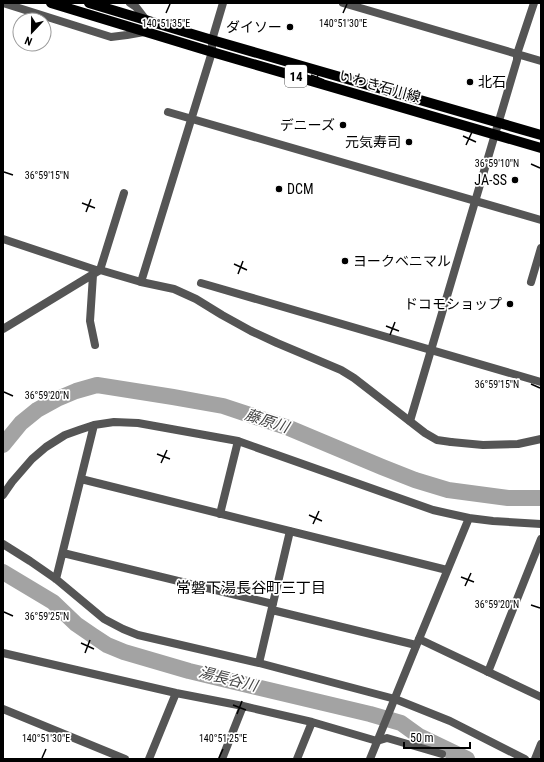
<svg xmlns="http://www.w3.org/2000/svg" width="544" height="762" font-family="'Roboto Condensed','Noto Sans JP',sans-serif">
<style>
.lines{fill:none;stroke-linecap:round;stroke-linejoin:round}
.river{stroke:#a3a3a3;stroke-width:16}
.minor{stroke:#555;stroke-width:8}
.tertiary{stroke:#555;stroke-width:8}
.primary{stroke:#000;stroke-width:10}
.ticks{fill:none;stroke:#000;stroke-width:1.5}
.poi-dot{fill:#000;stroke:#fff;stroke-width:1.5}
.labels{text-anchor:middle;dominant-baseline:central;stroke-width:3.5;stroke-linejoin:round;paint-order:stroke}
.shield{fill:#fff;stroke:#4c4c4c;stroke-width:1}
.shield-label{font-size:13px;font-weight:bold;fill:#000}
.poi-label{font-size:14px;fill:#000;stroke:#fff;text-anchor:end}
.street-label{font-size:14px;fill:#000;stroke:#fff}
.water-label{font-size:15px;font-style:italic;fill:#444;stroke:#fff}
.neighbourhood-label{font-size:15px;fill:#000;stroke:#fff}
.ticks-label{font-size:10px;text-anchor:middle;fill:#000;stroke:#fff;stroke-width:3.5;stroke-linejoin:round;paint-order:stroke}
</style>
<rect width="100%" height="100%" fill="#fff"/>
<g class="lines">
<path class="river" d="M3,445L21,423L37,410L57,399L76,391L97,385L173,397L223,406L289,428L382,467L415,480L448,490L508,498H541
M3,572L53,602L76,624L92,635L107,645L124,652L189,671L370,714L401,723L419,736L467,759"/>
<path class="minor" d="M3,3L111,37L127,35L144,32
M130,3L136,7L146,20
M343,3L541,61
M168,112L541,220
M93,275L90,321L95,345
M141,282L212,52V40
M531,282L541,248
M201,283L541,382
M3,329L100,270L124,193
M410,421L517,60V54L534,3
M451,442L483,445L518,444L541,439
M81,479L447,570
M3,495L12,482L32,459L46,447L65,435L79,430L94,425L114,422L138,423L238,441L433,510L469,518
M220,514L238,441
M3,544L30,561L56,579L104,619L123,629L138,635L259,663L395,699L450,721L525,759
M63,553L273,604
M56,579L94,425
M272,610L416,645
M419,639L469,518L493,521L541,524
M3,653L176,693L243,706L312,722L377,741L387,738L442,754
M259,663L290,531
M488,672L541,539
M3,709L125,759
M149,759L176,693
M222,759L243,706
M297,759L312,722
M535,759L541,744"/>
<path class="tertiary" d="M212,40L223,3
M3,239L96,270H100L141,282L174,289L196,299L222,315L251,331L277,343L341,370L354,378L425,433L437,440L451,442
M370,759L419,639L541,697"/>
<path class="primary" d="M51,3L212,52L541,148
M89,3L212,40L541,135"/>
</g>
<path class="ticks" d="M166,13L170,4M343,13L347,4M311,75L324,80M314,84L320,71M463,136L476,142M466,145L472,132M531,164L540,168M4,172L13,175M82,203L95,208M86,212L91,199M234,264L247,270M238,274L243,261M386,326L399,331M390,335L395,322M531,384L540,388M4,392L13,396M157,454L170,459M161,463L167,450M309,515L322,521M313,524L319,511M461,577L474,582M465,586L471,573M531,605L540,608M4,612L13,616M81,643L94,649M85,653L90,640M233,705L246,710M237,714L242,701M42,758L46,749M219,758L223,749"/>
<g class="poi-dot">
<circle cx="290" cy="27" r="4"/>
<circle cx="470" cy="82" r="4"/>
<circle cx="343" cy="125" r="4"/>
<circle cx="409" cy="142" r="4"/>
<circle cx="515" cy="180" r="4"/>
<circle cx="279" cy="189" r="4"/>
<circle cx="345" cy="261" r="4"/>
<circle cx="510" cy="304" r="4"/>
</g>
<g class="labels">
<rect class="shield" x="285" y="65" width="22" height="22" rx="3"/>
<g class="shield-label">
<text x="296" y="76">14</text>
</g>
<g class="poi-label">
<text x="282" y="27">ダイソー</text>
<text x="478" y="82" text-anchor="start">北石</text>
<text x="335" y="125">デニーズ</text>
<text x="401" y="142">元気寿司</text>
<text x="507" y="180">JA-SS</text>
<text x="287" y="189" text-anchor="start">DCM</text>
<text x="353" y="261" text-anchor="start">ヨークベニマル</text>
<text x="502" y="304">ドコモショップ</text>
</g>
<g class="street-label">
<text transform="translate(380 86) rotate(16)">いわき石川線</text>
</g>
<g class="water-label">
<text transform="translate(267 421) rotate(18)">藤原川</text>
<text transform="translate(228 679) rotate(14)">湯長谷川</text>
</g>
<g class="neighbourhood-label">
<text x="251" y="588">常磐下湯長谷町三丁目</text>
</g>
</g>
<g class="ticks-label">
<text x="166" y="27">140°51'35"E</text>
<text x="343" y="27">140°51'30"E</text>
<text x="497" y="167">36°59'10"N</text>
<text x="47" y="179">36°59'15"N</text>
<text x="497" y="388">36°59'15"N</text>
<text x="47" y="399">36°59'20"N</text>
<text x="497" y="608">36°59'20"N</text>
<text x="47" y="620">36°59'25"N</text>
<text x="46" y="742">140°51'30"E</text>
<text x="223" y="742">140°51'25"E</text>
</g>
<rect width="544" height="762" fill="none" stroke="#000000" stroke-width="8"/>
<g transform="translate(32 32) rotate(202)"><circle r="19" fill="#ffffff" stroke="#999999"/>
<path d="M0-3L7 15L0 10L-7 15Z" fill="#000000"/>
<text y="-6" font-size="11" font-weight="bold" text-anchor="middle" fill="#000000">N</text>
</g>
<path d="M404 742v6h66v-6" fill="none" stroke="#000000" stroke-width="2"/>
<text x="410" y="742" font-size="12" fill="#000000" stroke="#ffffff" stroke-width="3" paint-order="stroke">50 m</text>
</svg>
